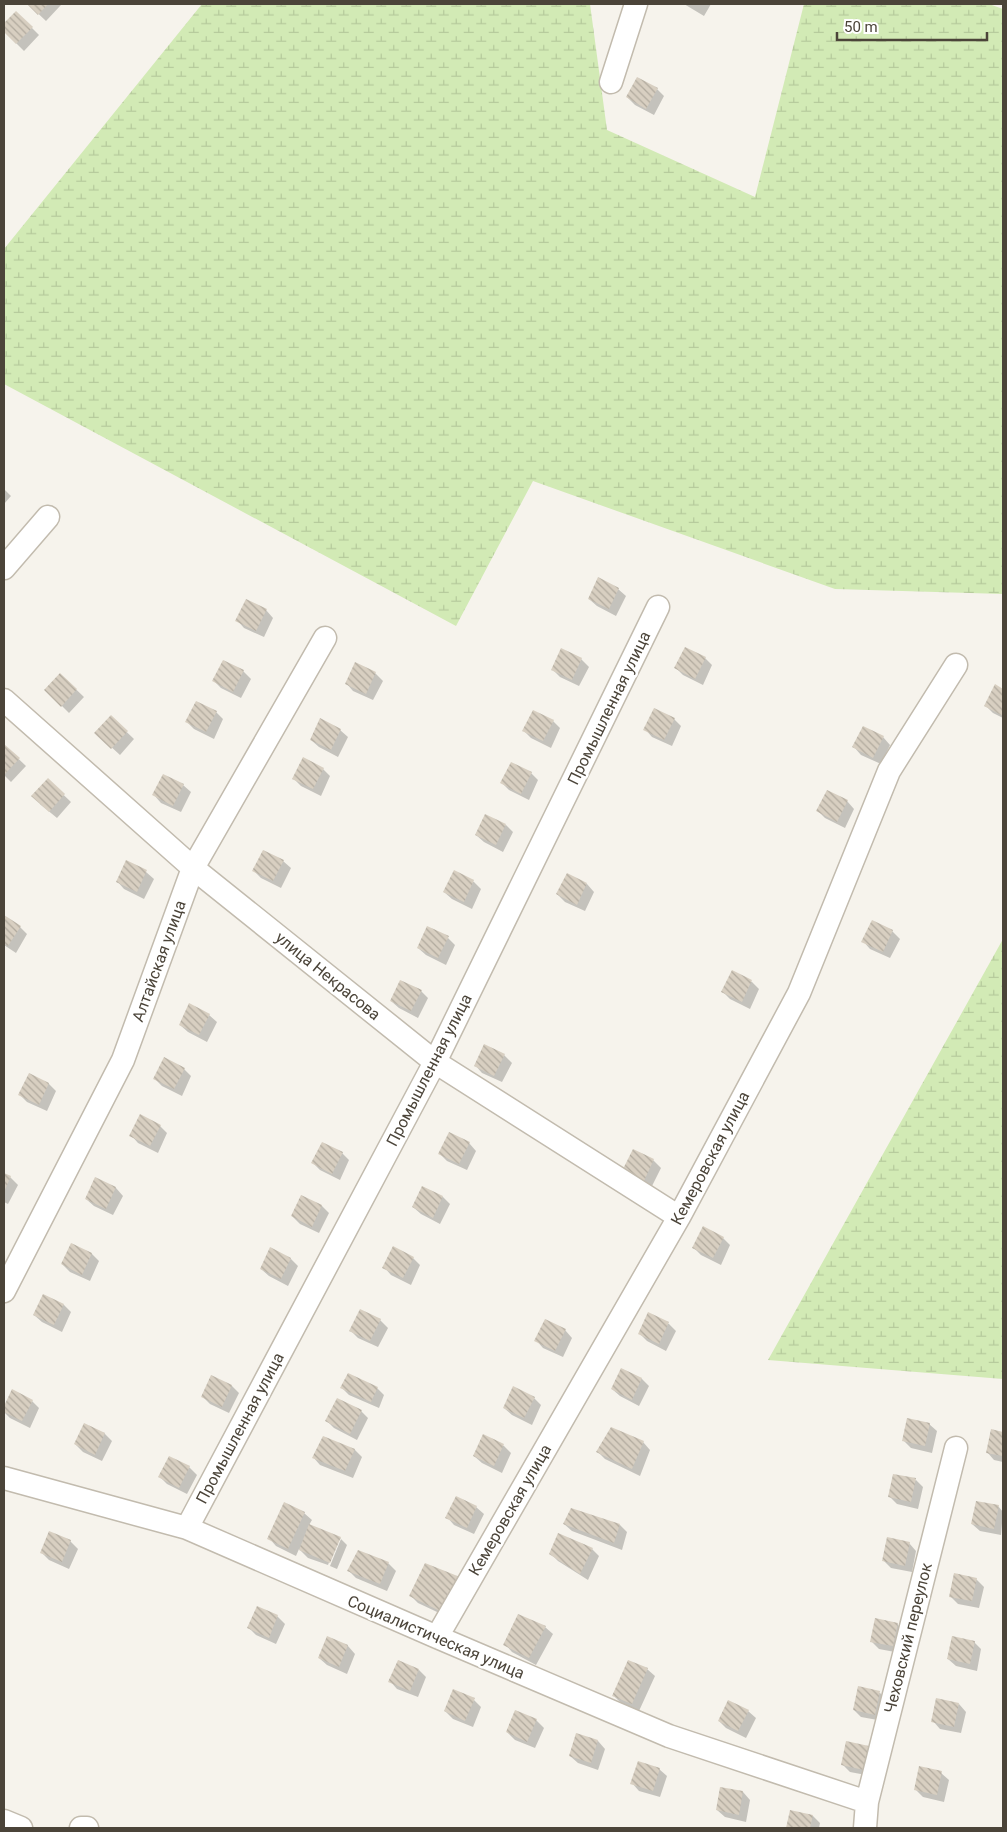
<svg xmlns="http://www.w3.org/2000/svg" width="1007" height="1832" font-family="Roboto,sans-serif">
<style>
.wetland{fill:url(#wetland-marsh)}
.shadow{fill:#0003}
.building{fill:url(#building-back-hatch)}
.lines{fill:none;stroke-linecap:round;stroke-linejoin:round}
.street-casing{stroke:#c2bbae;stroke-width:25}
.street{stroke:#fff;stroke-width:22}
.labels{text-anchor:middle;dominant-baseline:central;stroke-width:5;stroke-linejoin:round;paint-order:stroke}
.street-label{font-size:16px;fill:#4b4439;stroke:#fff}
</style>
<defs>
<pattern id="wetland-marsh" width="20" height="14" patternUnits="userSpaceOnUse" patternTransform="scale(1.25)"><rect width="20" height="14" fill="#d2eab5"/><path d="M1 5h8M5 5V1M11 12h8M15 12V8" fill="none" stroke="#b6ca9c"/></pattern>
<pattern id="building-back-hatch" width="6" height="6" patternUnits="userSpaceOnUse" patternTransform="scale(1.25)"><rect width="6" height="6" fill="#d8cfc1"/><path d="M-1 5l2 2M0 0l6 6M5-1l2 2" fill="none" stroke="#b1aa9e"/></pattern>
</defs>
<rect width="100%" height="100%" fill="#f6f3ec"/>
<path class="wetland" d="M202,4H590L607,130L755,197L804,4H989L1003,9V594L835,589L533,481L456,626L4,384V249Z
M1003,939V1379L768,1360Z"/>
<path class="shadow" d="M28,4H59L61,5L46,21Z
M684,4H711L704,16Z
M16,12L39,35L24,51L4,31V25Z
M657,89L664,96L654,115L635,105L627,97Z
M4,489L11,496L4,504Z
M618,589L626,596L616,616L597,606L589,599Z
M266,610L273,618L264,637L244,628L237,620Z
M562,650L581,659L589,667L579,686L560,677L552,669Z
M705,658L712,665L703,685L683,675L676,668Z
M356,664L375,673L383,681L373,700L353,691L346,683Z
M243,671L251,679L241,698L221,688L214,681Z
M60,674L84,697L69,713L46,690Z
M995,686L1003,690V718L993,713L986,706Z
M216,712L223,719L214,739L194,729L187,722Z
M111,717L134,739L120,755L96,733Z
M674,719L681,726L672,746L652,737L645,729Z
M553,721L560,728L551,748L531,738L524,731Z
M340,730L348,737L338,757L319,747L311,740Z
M883,737L890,745L881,764L861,755L854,747Z
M4,745L26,766L11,782L4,775Z
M323,769L330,776L321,796L301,786L294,779Z
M531,773L538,780L529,800L509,790L502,783Z
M48,780L71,802L57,818L40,804Z
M183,785L191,792L181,812L161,803L154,795Z
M847,801L854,809L845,828L825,818L818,811Z
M506,825L513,832L503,852L484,842L476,835Z
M283,861L291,868L281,888L261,878L254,871Z
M146,872L154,879L144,899L124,889L117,881Z
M454,872L474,882L481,889L472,909L452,899L444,892Z
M567,875L587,884L594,892L585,911L565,902L557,894Z
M4,917L20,927L27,934L16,953L4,945Z
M873,922L892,931L900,939L890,958L870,949L863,941Z
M448,938L455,945L446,965L426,955L418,948Z
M732,972L752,982L759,989L750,1009L730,999L722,991Z
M421,991L428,998L418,1018L399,1008L391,1001Z
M209,1015L217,1022L207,1042L188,1032L180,1025Z
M485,1046L504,1055L512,1063L502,1082L482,1073L475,1065Z
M184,1069L191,1076L182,1096L162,1086L155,1079Z
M29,1075L49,1084L56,1091L47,1111L27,1102L19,1094Z
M160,1126L167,1133L158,1153L138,1143L131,1135Z
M469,1143L476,1151L467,1170L447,1161L440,1154Z
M342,1153L349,1160L340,1180L320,1170L313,1163Z
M653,1160L661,1168L651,1188L631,1178Z
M4,1174L10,1177L18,1185L8,1204L4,1202Z
M96,1179L116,1188L123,1196L113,1215L94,1206L86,1199Z
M423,1187L443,1197L450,1204L440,1224L421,1214L413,1207Z
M302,1196L322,1206L329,1213L319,1233L300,1224L292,1216Z
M723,1238L730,1245L721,1265L701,1255L694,1248Z
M72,1245L92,1254L99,1261L90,1281L70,1272L62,1264Z
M413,1258L420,1265L411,1285L391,1275L384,1267Z
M291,1259L298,1266L288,1286L269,1276L261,1269Z
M44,1295L64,1305L71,1312L62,1332L42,1322L34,1315Z
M649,1314L669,1324L676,1331L666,1351L647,1341L639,1333Z
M380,1320L388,1328L378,1347L358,1338L351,1331Z
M565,1330L572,1338L563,1357L543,1348L536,1340Z
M622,1369L642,1379L649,1386L639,1406L620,1396L612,1389Z
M212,1377L232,1386L239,1393L229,1413L210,1404L202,1396Z
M342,1388H377L384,1395L379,1408L349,1395Z
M12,1391L32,1401L39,1408L30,1428L10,1418L4,1412Z
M534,1398L541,1405L532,1425L512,1415L504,1408Z
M361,1411L368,1418L357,1440L334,1428L327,1421Z
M929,1424L937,1431L932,1453L911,1448L904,1441Z
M85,1425L105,1434L112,1441L102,1461L83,1452L75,1444Z
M991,1431L1003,1433V1462L994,1460L987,1452Z
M484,1436L504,1446L511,1453L502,1473L482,1463L474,1456Z
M323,1437L355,1450L362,1457L353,1478L320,1465L313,1457Z
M643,1442L650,1450L640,1476L605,1459L598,1452Z
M189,1467L197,1475L187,1494L167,1484L160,1477Z
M916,1480L923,1487L918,1509L897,1504L890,1497Z
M998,1506L1003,1512L1001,1535L980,1531L972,1524Z
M476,1507L484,1514L474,1534L454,1525L447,1517Z
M304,1513L312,1520L309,1525L340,1538L347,1545L337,1569L330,1566L341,1539H338L328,1565L308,1558L299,1549L296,1556L276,1546L269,1538Z
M564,1524L620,1525L627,1532L622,1550L572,1531Z
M70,1541L78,1549L69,1569L49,1560L42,1553Z
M909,1543L916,1551L912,1572L891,1568L883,1560Z
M592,1549L599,1556L588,1580L558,1561L551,1554Z
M388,1563L396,1571L387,1591L356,1578L349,1571Z
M976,1579L984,1587L979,1608L958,1604L950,1596Z
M467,1585L452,1619L418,1603L411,1596Z
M257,1608L277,1616L285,1624L276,1644L256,1635L249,1628Z
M897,1624L904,1631L900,1653L879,1649L871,1641Z
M545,1627L553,1634L536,1665L512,1652L505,1644Z
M328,1638L348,1646L355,1654L347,1674L327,1665L319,1658Z
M974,1642L981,1649L977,1671L956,1666L948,1659Z
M647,1669L655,1676L639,1711L621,1703L614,1696Z
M419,1670L426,1677L418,1697L397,1689L390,1681Z
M859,1688L880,1693L887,1700L883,1721L861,1717L854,1710Z
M474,1700L481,1707L473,1727L453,1719L445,1711Z
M959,1704L966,1712L961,1733L940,1729L933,1721Z
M748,1711L756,1718L746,1738L726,1728L719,1721Z
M536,1720L544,1728L535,1748L515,1740L507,1732Z
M577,1735L598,1741L605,1749L598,1770L578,1763L570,1756Z
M868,1747L876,1755L871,1776L850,1772L843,1765Z
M659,1769L667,1776L660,1797L639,1791L632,1783Z
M941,1773L949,1780L944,1802L923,1797L916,1790Z
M743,1792L750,1800L746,1822L725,1817L717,1810Z
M791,1812L813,1816L820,1823L819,1828H788Z"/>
<path class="building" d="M27,4H48L38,15Z
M16,11L33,27L16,44L4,32V23Z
M637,77L658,88L646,109L626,97Z
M598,577L619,588L609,609L588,599Z
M246,599L267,609L256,631L235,621Z
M685,647L706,657L695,679L674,668Z
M561,648L582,658L572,680L551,670Z
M223,660L244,670L233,692L212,681Z
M355,662L376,672L366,694L345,684Z
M60,673L77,689L61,707L44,690Z
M995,684L1003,689V716L984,706Z
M196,701L217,711L206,732L185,722Z
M654,708L675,718L664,740L643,730Z
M533,710L554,720L543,741L522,731Z
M111,715L128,731L111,749L94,733Z
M320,718L341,729L331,750L310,740Z
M863,726L884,736L873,758L852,747Z
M4,744L20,758L4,775Z
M303,757L324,768L313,789L292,779Z
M511,762L532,772L521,794L500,783Z
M163,774L184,784L173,806L152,795Z
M48,778L65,794L49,812L31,796Z
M827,790L848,800L837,822L816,811Z
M485,814L506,824L496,845L475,835Z
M263,850L284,860L273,881L252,871Z
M126,860L147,870L137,892L116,882Z
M454,870L474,880L464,902L443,892Z
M567,873L587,883L577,905L556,894Z
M4,915L21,926L8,946L4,944Z
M872,920L893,930L883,952L861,942Z
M427,926L449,936L438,958L417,948Z
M732,970L752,980L742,1002L721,992Z
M400,980L422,990L411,1011L390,1001Z
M189,1003L210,1014L199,1035L179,1025Z
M484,1044L505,1054L494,1076L474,1066Z
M164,1057L185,1068L174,1089L153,1079Z
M29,1073L49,1083L39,1105L18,1095Z
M140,1114L161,1125L150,1146L129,1136Z
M449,1132L470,1142L459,1164L438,1154Z
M322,1142L343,1152L332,1174L311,1163Z
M633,1149L654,1159L644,1181L622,1171Z
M4,1173L11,1176L4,1192Z
M95,1177L116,1187L106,1209L85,1199Z
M422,1186L443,1196L433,1218L412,1207Z
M301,1195L322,1205L312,1227L291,1216Z
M703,1226L724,1237L713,1258L692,1248Z
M71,1243L92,1253L82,1275L61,1264Z
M393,1246L414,1257L403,1278L382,1268Z
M270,1247L291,1258L281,1279L260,1269Z
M43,1294L64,1304L54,1325L33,1315Z
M360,1309L381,1319L370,1341L349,1331Z
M648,1312L669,1322L659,1344L638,1334Z
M545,1319L566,1329L555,1351L534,1341Z
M621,1368L642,1378L632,1400L611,1389Z
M348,1373L378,1387L371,1402L340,1388Z
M211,1375L232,1385L222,1407L201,1397Z
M513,1386L535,1397L524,1418L503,1408Z
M12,1389L33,1400L22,1421L4,1412V1406Z
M337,1398L362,1410L350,1434L325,1421Z
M907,1418L930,1423L925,1446L902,1441Z
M84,1423L105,1433L95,1455L74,1444Z
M611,1427L644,1441L632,1469L596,1452Z
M991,1429L1003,1432V1456L986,1453Z
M483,1434L504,1444L494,1466L473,1456Z
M323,1436L355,1449L345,1471L312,1458Z
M169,1456L190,1466L179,1488L158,1477Z
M893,1474L916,1478L911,1502L888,1497Z
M456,1496L477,1506L467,1528L445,1518Z
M976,1501L999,1505L994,1529L971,1524Z
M284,1502L305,1512L288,1549L267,1539Z
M571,1508L620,1524L614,1543L563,1524Z
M309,1524L341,1537L330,1563L299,1550Z
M49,1531L71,1540L62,1562L40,1553Z
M558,1533L593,1548L580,1574L549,1554Z
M887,1537L910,1542L905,1566L882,1561Z
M358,1550L389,1562L380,1584L347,1571Z
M425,1563L460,1577L444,1613L409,1596Z
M954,1573L977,1578L972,1601L949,1597Z
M257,1606L278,1615L269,1638L247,1628Z
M518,1614L546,1626L529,1658L503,1645Z
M875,1618L898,1623L893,1646L870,1642Z
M327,1636L348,1645L339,1667L318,1658Z
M952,1636L975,1641L970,1664L947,1659Z
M398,1660L419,1669L410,1691L388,1682Z
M628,1660L648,1668L632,1704L612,1696Z
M858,1686L880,1691L875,1715L853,1710Z
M453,1689L475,1698L465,1721L444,1711Z
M936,1698L959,1703L954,1727L931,1722Z
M728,1700L749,1710L738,1731L718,1721Z
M515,1710L537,1719L527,1742L506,1732Z
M576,1733L598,1740L591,1763L569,1756Z
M846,1741L869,1746L864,1770L841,1765Z
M638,1761L660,1768L653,1791L630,1784Z
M919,1766L942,1771L937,1795L914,1790Z
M720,1787L743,1791L739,1815L716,1810Z
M790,1810L813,1815L810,1828H786Z"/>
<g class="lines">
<g class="street-casing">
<path id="street" d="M611,82L636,4
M4,568L48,517
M4,700L193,868L435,1062L679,1217
M4,1291L123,1060L193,868L325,638
M4,1478L187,1528L437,1637L669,1736L867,1802
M187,1528L435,1062L658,607
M437,1637L679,1217L799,993L889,771L956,665
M4,1821L21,1828
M81,1828H87
M865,1828L867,1802L956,1448"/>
</g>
<use href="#street" class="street"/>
</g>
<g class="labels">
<g class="street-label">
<text transform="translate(609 708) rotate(-64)">Промышленная улица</text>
<text transform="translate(159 961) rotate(-70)">Алтайская улица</text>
<text transform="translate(328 976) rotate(39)">улица Некрасова</text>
<text transform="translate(429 1070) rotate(-63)">Промышленная улица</text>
<text transform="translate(710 1158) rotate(-62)">Кемеровская улица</text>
<text transform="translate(240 1428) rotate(-62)">Промышленная улица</text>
<text transform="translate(510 1510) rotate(-60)">Кемеровская улица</text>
<text transform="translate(436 1637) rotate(23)">Социалистическая улица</text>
<text transform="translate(908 1638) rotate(-76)">Чеховский переулок</text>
</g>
</g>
<rect width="1007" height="1832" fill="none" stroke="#4b4439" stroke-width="10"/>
<path d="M837 32v8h150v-8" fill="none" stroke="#4b4439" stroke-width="2.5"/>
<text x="844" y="32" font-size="15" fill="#4b4439" stroke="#ffffff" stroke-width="4" paint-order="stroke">50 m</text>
</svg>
